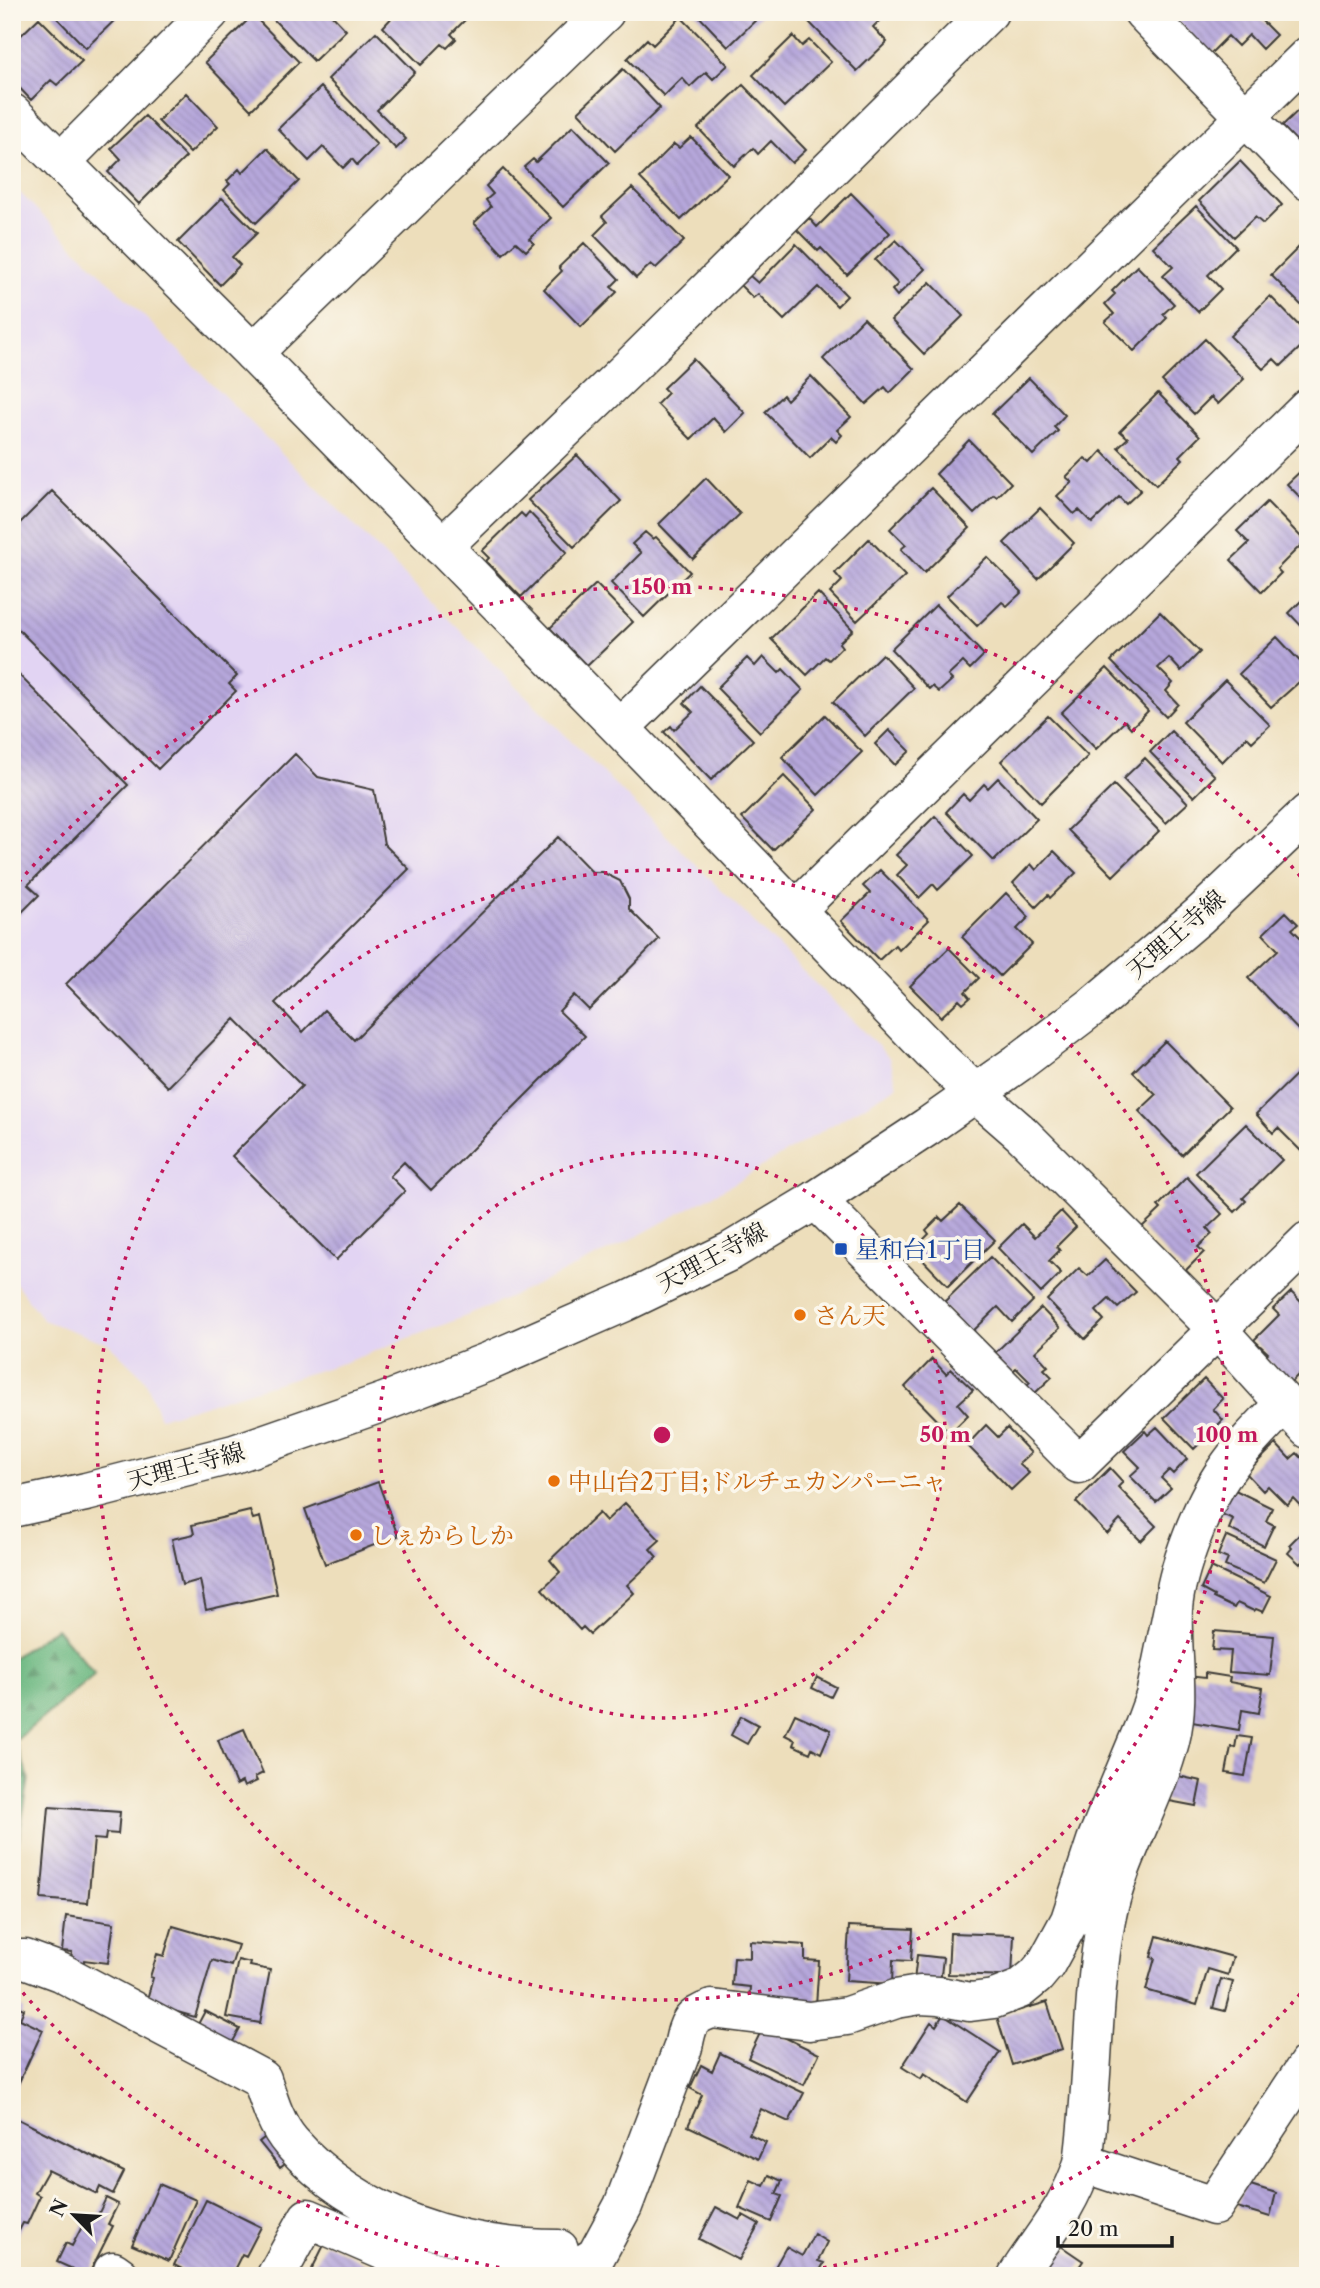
<svg xmlns="http://www.w3.org/2000/svg" width="1320" height="2288" font-family="'Libre Caslon Text','Noto Serif JP',serif">
<style>
.built{fill:#e2d4f3}
.forest{fill:url(#forest-firs);stroke:#446a4e;stroke-width:2}
.building{fill:url(#building-back-hatch)}
.lines{fill:none;stroke-linecap:round;stroke-linejoin:round}
.street-casing{stroke:#3b3934;stroke-width:41}
.secondary-casing{stroke:#3b3934;stroke-width:41}
.primary-casing{stroke:#3b3934;stroke-width:41}
.street{stroke:#fff;stroke-width:38}
.secondary{stroke:#fff;stroke-width:38}
.primary{stroke:#fff;stroke-width:38}
.ring{fill:none;stroke:#c2185b;stroke-width:3.5;stroke-dasharray:3.5 7}
.transit-dot{fill:#1a4fb4;stroke:#fbf7ec;stroke-width:2.5}
.food-dot{fill:#e8710a;stroke:#fbf7ec;stroke-width:2.5}
.labels{text-anchor:middle;dominant-baseline:central;stroke-width:7;stroke-linejoin:round;paint-order:stroke}
.street-label{font-size:24px;fill:#1c1c1c;stroke:#fbf7ec}
.transit-label{font-size:24px;fill:#164399;stroke:#fbf7ec;text-anchor:start}
.food-label{font-size:24px;fill:#c56008;stroke:#fbf7ec;text-anchor:start}
.centre{fill:#c2185b;stroke:#fbf7ec;stroke-width:3.5}
.ring-label{font-size:21px;text-anchor:middle;font-weight:bold;fill:#c2185b;stroke:#fbf7ec;stroke-width:7;stroke-linejoin:round;paint-order:stroke}
</style>
<defs>
<pattern id="forest-firs" width="22" height="20" patternUnits="userSpaceOnUse" patternTransform="scale(1.75)"><rect width="22" height="20" fill="#6bb780"/><path d="M5 1l3.5 6h-7zM16 11l3.5 6h-7z" fill="#579468"/></pattern>
<pattern id="building-back-hatch" width="6" height="6" patternUnits="userSpaceOnUse" patternTransform="scale(1.75)"><rect width="6" height="6" fill="#b6a7db"/><path d="M-1 5l2 2M0 0l6 6M5-1l2 2" fill="none" stroke="#9c8fbb"/></pattern>
</defs>
<rect width="100%" height="100%" fill="#fbf7ec"/>
<filter id="ink" filterUnits="userSpaceOnUse"><feTurbulence type="fractalNoise" baseFrequency=".0143" numOctaves="2"/><feDisplacementMap in="SourceGraphic" scale="14" xChannelSelector="R" yChannelSelector="G"/><feConvolveMatrix kernelMatrix="1 2 1 2 8 2 1 2 1" color-interpolation-filters="sRGB"/></filter>
<filter id="wash" filterUnits="userSpaceOnUse"><feTurbulence type="fractalNoise" baseFrequency=".00686" numOctaves="4" result="noise"/><feDisplacementMap in="SourceGraphic" scale="28" xChannelSelector="R" yChannelSelector="G"/><feGaussianBlur stdDeviation="1.57" result="paint"/><feColorMatrix in="noise" values="0 0 0 0 0 0 0 0 0 0 0 0 0 0 0 0 0 1.4 0 .05"/><feComposite in="paint" operator="in"/></filter>
<g filter="url(#wash)">
<rect width="100%" height="100%" fill="#eddebb"/>
<path class="built" d="M12,185L890,1058L897,1086L733,1184L621,1245L487,1308L346,1362L160,1418L145,1379L109,1344L43,1320L12,1278Z"/>
<path class="forest" d="M56,1628L95,1674L15,1741L29,1778L19,1838L12,1860V1658Z"/>
<g id="blocks">
<path class="building" d="M51,12H123L86,48Z
M280,12H329L346,30L314,61L273,19Z
M397,12H459L466,19L451,34L456,39L447,48L442,44L421,65L383,27Z
M695,12H764L728,47Z
M818,12H880L884,16L873,27L887,42L857,71L809,22Z
M1172,12H1253L1276,35L1262,49L1249,35L1238,46L1228,36L1210,54L1171,14Z
M253,15L299,62L251,110L205,62Z
M681,17L728,65L713,79L706,72L690,87L682,78L664,96L627,59L647,39L653,45Z
M39,18L82,61L57,85L51,80L31,100L12,80V44Z
M376,32L415,72L377,110L406,139L396,149L328,79Z
M793,36L802,46L809,40L831,62L784,107L753,75Z
M623,69L660,108L615,151L578,112Z
M743,85L806,150L792,163L771,141L758,154L753,148L734,166L698,128Z
M321,87L377,145L357,165L352,159L343,168L323,147L309,161L278,129Z
M186,93L218,126L190,153L158,121Z
M1308,101V153L1282,126Z
M145,116L186,157L139,204L108,172L121,159L111,148Z
M573,126L609,163L563,207L524,167L533,159L536,162Z
M691,137L728,175L681,220L640,178L674,144L679,148Z
M267,148L299,181L256,223L224,190L230,184L227,181L239,169L242,173Z
M1240,161L1282,205L1263,224L1255,217L1234,237L1199,201Z
M503,169L551,218L529,239L534,243L526,251L516,242L503,254L474,223L491,207L486,200L493,194L486,186Z
M632,188L684,241L656,268L651,264L636,278L594,235L607,222L602,216Z
M851,193L890,233L847,275L821,248L818,251L797,230L809,218L817,227Z
M222,198L257,233L232,257L240,265L220,285L178,242Z
M1196,206L1236,247L1208,275L1221,289L1198,312L1163,276L1173,267L1153,247Z
M1308,238V305L1304,308L1271,275Z
M896,240L925,269L897,296L892,290L898,284L875,260Z
M584,243L619,279L611,287L617,292L581,327L544,289L562,271L559,267Z
M796,244L847,296L837,306L818,287L784,320L758,294L753,298L740,285L750,276L758,283Z
M1137,266L1174,304L1163,314L1167,318L1134,351L1105,322L1114,314L1105,304L1115,294L1112,291Z
M930,282L963,316L924,354L891,320Z
M1270,296L1308,335V340L1281,366L1274,359L1263,369L1230,336Z
M864,318L914,369L890,393L885,387L866,404L823,359Z
M1205,339L1244,379L1218,404L1211,397L1194,414L1162,381Z
M693,359L745,413L726,432L713,418L691,439L657,404L668,393L663,388Z
M811,376L851,417L837,430L842,435L836,442L831,437L810,458L765,412L783,395L787,400Z
M1029,378L1065,415L1054,427L1058,431L1033,455L992,414Z
M1158,393L1200,436L1180,456L1183,459L1156,485L1118,447L1128,438L1120,431Z
M969,440L1011,483L997,497L994,495L974,514L936,474Z
M1102,451L1141,490L1126,504L1119,497L1092,523L1079,510L1074,514L1057,496L1072,482L1066,477L1085,458L1091,463Z
M577,455L621,501L574,547L528,500Z
M1308,464V505L1287,484Z
M706,478L740,514L693,559L659,524Z
M931,488L970,528L924,573L901,549L906,545L890,529Z
M52,491L237,676L229,684L236,691L158,769L12,623V531Z
M1267,502L1305,541L1277,569L1281,573L1262,592L1231,560L1249,543L1237,531Z
M1040,508L1074,543L1038,579L1004,543Z
M529,512L567,552L521,597L486,561L489,558L482,551L521,513L525,517Z
M645,532L653,539L656,537L690,572L644,617L611,583L641,553L632,544Z
M869,539L905,576L857,621L830,593L842,581L835,573Z
M987,557L1022,592L1007,606L1002,602L977,626L947,596Z
M596,584L633,622L587,666L550,628Z
M818,593L853,630L839,643L842,647L829,660L825,657L807,675L771,639Z
M1308,594V633L1289,613Z
M936,605L984,655L970,669L963,662L948,676L952,680L939,692L932,686L929,689L891,649Z
M1160,612L1200,652L1181,671L1169,658L1158,668L1173,683L1166,691L1178,704L1166,717L1111,661Z
M1277,637L1308,670V674L1271,707L1239,674Z
M882,654L914,688L865,736L833,702Z
M763,657L779,673L783,669L803,690L760,732L717,688L747,658L755,666Z
M12,668L128,785L28,885L39,895L18,916L12,910Z
M1107,668L1148,711L1131,728L1125,721L1096,749L1061,713Z
M1225,680L1270,725L1252,742L1247,737L1222,762L1183,722Z
M700,686L753,740L711,780L664,732L671,726L674,730L693,712L684,703Z
M825,715L862,752L818,795L782,757Z
M1048,716L1088,756L1041,803L1001,761Z
M889,730L910,751L895,765L875,744Z
M1171,731L1215,776L1194,797L1150,752Z
M295,754L318,777L374,790L384,844L409,869L275,1003L303,1032L324,1010L354,1040L558,837L592,872H602L620,881L629,899V909L659,939L589,1010L574,995L559,1011L585,1036L431,1190L404,1162L390,1176L405,1191L336,1260L232,1156L302,1086L235,1019L168,1087L66,984Z
M1145,758L1188,803L1166,823L1123,779Z
M784,776L816,809L773,850L742,818Z
M998,778L1037,819L994,861L946,812L963,794L969,800L984,784L988,788Z
M1114,785L1159,831L1113,876L1068,830Z
M935,816L973,856L938,890L933,884L919,898L897,875L907,865L896,855Z
M1054,851L1076,873L1050,898L1048,895L1036,907L1013,883L1031,864L1036,870Z
M880,870L929,920L899,950L895,945L879,960L841,921L870,893L863,886Z
M1006,893L1029,917L1017,929L1032,944L1000,976L962,937Z
M1286,912L1298,924L1292,929L1308,945V991L1302,997L1308,1003V1030L1303,1035L1248,978L1278,950L1263,934Z
M949,948L979,978L965,992L970,998L963,1004L959,1000L941,1017L910,986Z
M1165,1041L1230,1107L1182,1155L1139,1111L1156,1095L1133,1072Z
M1308,1063V1144L1301,1151L1278,1128L1273,1133L1256,1114Z
M1246,1124L1282,1160L1243,1198L1246,1201L1235,1212L1196,1173Z
M1187,1177L1222,1214L1207,1228L1212,1234L1198,1247L1204,1252L1184,1272L1141,1228L1161,1209L1158,1206Z
M960,1205L995,1240L948,1286L913,1250L929,1234L926,1230L939,1217L943,1221Z
M1061,1211L1076,1227L1056,1247L1060,1250L1049,1261L1061,1273L1041,1293L998,1248L1022,1224L1035,1237Z
M990,1257L1033,1301L1012,1322L998,1307L970,1334L941,1305Z
M1105,1260L1136,1292L1118,1308L1109,1299L1096,1311L1104,1320L1085,1339L1047,1300L1079,1268L1088,1276Z
M1291,1292L1308,1309V1365L1290,1383L1264,1356L1268,1353L1254,1340L1279,1315L1273,1309Z
M1041,1308L1060,1328L1035,1352L1048,1366L1044,1369L1052,1377L1034,1394L1026,1386L1030,1382L1016,1368L1010,1374L992,1356Z
M932,1359L946,1374L951,1369L973,1390L958,1404L968,1415L950,1433L905,1387Z
M1204,1379L1223,1399L1213,1409L1223,1420L1194,1449L1164,1418Z
M986,1425L998,1437L1007,1428L1031,1453L1019,1464L1029,1473L1011,1490L967,1445Z
M1157,1427L1187,1459L1173,1474L1169,1470L1161,1478L1171,1488L1156,1502L1130,1476L1140,1467L1124,1451L1145,1431L1148,1435Z
M1276,1444L1290,1459L1297,1453L1308,1464V1514L1293,1498L1287,1505L1268,1486L1263,1491L1246,1473Z
M1110,1468L1123,1482L1118,1487L1156,1526L1141,1541L1120,1520L1107,1534L1076,1502Z
M378,1482L398,1536L325,1564L305,1509Z
M1229,1487L1272,1508L1266,1521L1274,1525L1264,1546L1229,1529L1233,1519L1217,1512Z
M625,1503L660,1540L650,1549L657,1557L627,1585L634,1593L590,1634L583,1627L580,1630L542,1589L560,1572L550,1560L599,1513L606,1521Z
M250,1511L253,1519L260,1517L277,1594L206,1610L200,1580L182,1585L172,1539L194,1534L192,1525Z
M1308,1526V1561L1305,1558L1300,1564L1288,1553L1292,1548L1289,1545Z
M1226,1536L1276,1559L1264,1583L1225,1566L1228,1559L1218,1555Z
M1211,1567L1271,1596L1263,1612L1256,1609L1254,1611L1237,1603L1234,1608L1213,1598L1214,1596L1201,1589Z
M1214,1631L1274,1636L1270,1675L1229,1672L1231,1651L1212,1650Z
M1205,1673L1230,1677L1229,1682L1263,1688L1259,1713L1242,1710L1239,1730L1186,1721L1188,1676L1205,1678Z
M817,1677L836,1687L831,1697L812,1688Z
M795,1714L831,1730L821,1753L812,1748L810,1753L793,1745L795,1740L785,1735Z
M741,1716L758,1725L747,1744L731,1735Z
M244,1729L263,1773L255,1777L257,1781L244,1787L242,1782L236,1785L218,1740Z
M1237,1736L1252,1738L1245,1776L1226,1773L1231,1747L1235,1748Z
M1169,1774L1201,1781L1196,1806L1164,1800Z
M49,1807L120,1812L118,1834L106,1833L105,1840L94,1839L88,1903L41,1899Z
M66,1916L114,1923L108,1963L84,1960L83,1969L70,1967L72,1952L62,1951Z
M173,1926L238,1945L231,1966L212,1960L195,2017L146,2003L153,1978L150,1977L157,1954L164,1956Z
M849,1926L913,1929L911,1961L893,1960L892,1984L846,1981Z
M950,1933L1014,1935L1012,1976L948,1974Z
M1157,1936L1233,1957L1228,1975L1208,1969L1197,2005L1146,1990L1155,1958L1151,1957Z
M750,1941L805,1945V1960L819,1961L816,2005L749,2000L750,1987L732,1985L734,1957L750,1958Z
M917,1955L943,1958L940,1984L914,1981Z
M238,1960L251,1963L250,1966L270,1970L260,2023L226,2017Z
M1221,1979L1233,1982L1225,2011L1213,2008Z
M1047,2002L1062,2049L1012,2065L997,2017Z
M12,2004L24,2009L20,2019L43,2030L15,2091L12,2090Z
M205,2011L240,2029L231,2045L196,2028Z
M943,2015L1000,2052L967,2102L924,2074L921,2079L902,2067L931,2022L936,2026Z
M763,2027L819,2054L804,2085L748,2058Z
M720,2053L804,2093L789,2122L761,2109L749,2134L766,2142L758,2159L688,2126L702,2095L690,2088L701,2065L712,2071Z
M12,2116L124,2172L113,2194L100,2187L97,2194L48,2170L35,2193L40,2196L27,2224L23,2223L12,2244Z
M269,2134L290,2160L280,2168L259,2142Z
M769,2175L782,2181L776,2194L782,2196L771,2222L739,2208L751,2180L764,2186Z
M1244,2183L1276,2193L1270,2217L1237,2207Z
M159,2184L196,2200L169,2261L132,2245Z
M106,2198L118,2204L108,2224L113,2226L88,2276L57,2262L66,2243L72,2246L88,2215L96,2219Z
M206,2200L261,2227L246,2256L242,2254L231,2276H196L174,2265Z
M716,2207L740,2220L743,2215L759,2224L739,2260L699,2239Z
M814,2234L827,2242L818,2261L824,2263L817,2276H770L786,2247L802,2256Z
M325,2243L391,2276H320L311,2271Z
M1058,2244L1083,2261L1073,2276H1036Z"/>
</g>
</g>
<g filter="url(#ink)">
<use href="#blocks" fill-opacity="0" stroke="#3b3934" stroke-width="2"/>
<g class="lines">
<g class="street-casing">
<path id="street" d="M1143,12L1308,181
M12,113L253,353L620,728L932,1052L975,1093L1022,1134L1218,1330L1308,1429
M61,162L210,12
M442,547L628,369L989,12
M620,728L1308,56
M795,911L1308,408
M816,1200L1079,1464L1308,1241
M12,1959H25L60,1972L262,2079C269,2101 276,2125 291,2142C357,2218 462,2249 559,2249
M1083,2163L1214,2206L1308,2064
M113,2271L120,2276
M276,2276L308,2218L426,2269L449,2275L566,2270L580,2266L596,2256L623,2206L683,2047C688,2024 688,2017 712,2009L809,2021L847,2016L896,1999L920,1995L939,1996L970,2002L994,1999L1020,1989L1036,1976L1046,1964L1070,1920L1096,1841L1144,1726L1155,1696L1173,1608
M1017,2276C1042,2237 1069,2208 1083,2163C1094,2083 1091,2000 1106,1920C1118,1857 1154,1803 1170,1741C1181,1698 1171,1653 1173,1609C1176,1570 1202,1504 1225,1471C1241,1447 1264,1425 1284,1404"/>
</g>
<g class="secondary-casing">
<path id="secondary" d="M253,353L605,12"/>
</g>
<g class="primary-casing">
<path id="primary" d="M12,1508L86,1492L234,1454L384,1402L490,1361L625,1302L731,1251L816,1200L927,1127L1018,1063L1093,1006L1199,916L1308,813"/>
</g>
<use href="#street" class="street"/>
<use href="#secondary" class="secondary"/>
<use href="#primary" class="primary"/>
</g>
</g>
<g class="ring">
<circle cx="662" cy="1435" r="283"/>
<circle cx="662" cy="1435" r="565"/>
<path d="M1307 1986A848 848 0 0 1 773 2276M551 2276A848 848 0 0 1 12 1980M12 890A848 848 0 0 1 1307 884"/>
</g>
<rect class="transit-dot" x="834" y="1242" width="14" height="14" rx="3.5"/>
<g class="food-dot">
<circle cx="800" cy="1315" r="7"/>
<circle cx="554" cy="1481" r="7"/>
<circle cx="356" cy="1535" r="7"/>
</g>
<g class="labels">
<g class="street-label">
<text transform="translate(1176 934) rotate(-41)">天理王寺線</text>
<text transform="translate(712 1257) rotate(-28)">天理王寺線</text>
<text transform="translate(186 1466) rotate(-15)">天理王寺線</text>
</g>
<g class="transit-label">
<text x="855" y="1249">星和台1丁目</text>
</g>
<g class="food-label">
<text x="814" y="1315">さん天</text>
<text x="568" y="1481">中山台2丁目;ドルチェカンパーニャ</text>
<text x="370" y="1535">しぇからしか</text>
</g>
</g>
<circle cx="662" cy="1435" r="10" class="centre"/>
<g class="ring-label">
<text x="662" y="594">150 m</text>
<text x="945" y="1442">50 m</text>
<text x="1227" y="1442">100 m</text>
</g>
<rect width="1320" height="2288" fill="none" stroke="#fbf7ec" stroke-width="42"/>
<g transform="translate(74 2215) rotate(295)" stroke="#fbf7ec" stroke-width="5" paint-order="stroke">
<path d="M0-5L12 26L0 18L-12 26Z" fill="#1c1c1c"/>
<text y="-10" font-size="19" font-weight="bold" text-anchor="middle" fill="#1c1c1c">N</text>
</g>
<path d="M1058 2236v10h114v-10" fill="none" stroke="#1c1c1c" stroke-width="3.5"/>
<text x="1068" y="2236" font-size="21" fill="#1c1c1c" stroke="#fbf7ec" stroke-width="5" paint-order="stroke">20 m</text>
</svg>
